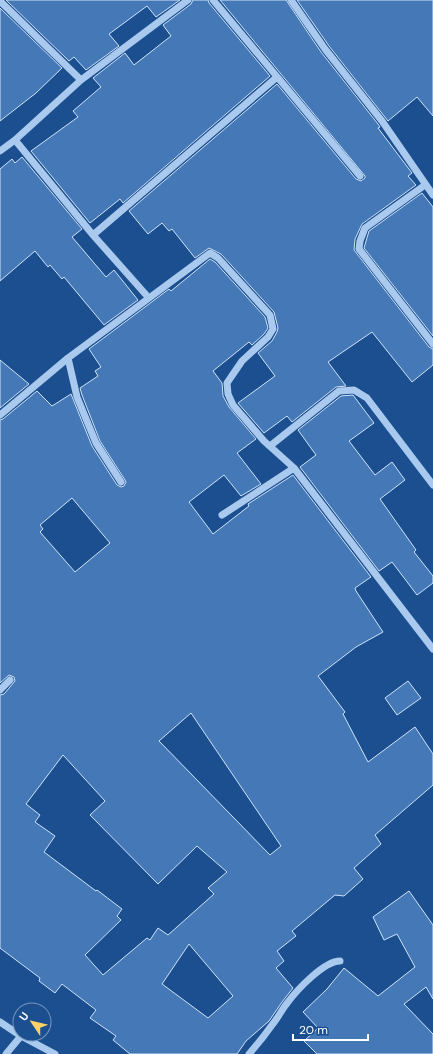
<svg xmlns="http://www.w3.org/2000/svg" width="433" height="1054" font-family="'DM Sans',sans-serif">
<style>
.building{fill:#4478b7;stroke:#cfe3fa;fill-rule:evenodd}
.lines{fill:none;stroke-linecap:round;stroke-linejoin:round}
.minor{stroke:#a9c9ee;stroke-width:7}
</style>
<rect width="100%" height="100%" fill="#1b4f8f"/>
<path class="building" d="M6,0H180L156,17L147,6L109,34L119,46L86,70L74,57L69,61Z
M193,0H208L209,3L270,76L123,203L120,199L90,223L31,151L78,117L73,111L101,87L93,78L125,53L134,65L171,36L163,25L191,4Z
M220,0H286L321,52L378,124L380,127L378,128L412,173L408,176L416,185L362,224L355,239L354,250L429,347L433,349V365L412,382L372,332L328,362L346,386L336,387L292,422L287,416L264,433L238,403L275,376L258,353L272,341L277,332L278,328L274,312L221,254L209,248L195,258L172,229L169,231L162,223L148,234L129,211L277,84L356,179L361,181L365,178V176Z
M297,0H433V116L417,97L388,121L329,46Z
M0,8L62,68L36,93L0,121Z
M22,157L82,229L72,237L106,277L114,270L138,300L104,325L64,277L62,279L50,265L48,267L35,251L0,281V169L12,159L15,163Z
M422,193L433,207V336L364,248L369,231Z
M210,259L215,262L265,317L268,328L264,334L252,345L249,342L213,371L222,383L223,396L229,407L256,439L237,453L261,484L241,496L224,475L189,502L213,534L249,506L248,504L293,475L371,577L355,588L356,591L383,632L356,647L318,676L345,712L343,714L368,762L415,727L433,754V785L375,835L381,844L354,868L363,879L344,896L335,895L292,931L296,936L277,951L284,961L276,968L293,988L282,1002L269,1021L246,1041L237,1054H130L113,1040L116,1036L90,1018L96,1010L62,984L55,993L39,981L40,978L0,948V695L4,694L15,681L14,677L9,675L0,683V420L3,419L37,391L52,406L71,394L92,446L117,485L121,487L124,486L126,482L125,480L100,441L82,395L80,388L98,376L95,371L101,367L89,349L169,289L171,291ZM72,498L110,543L75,572L40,532L43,529L40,525ZM191,713L281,846L270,855L159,741ZM63,755L105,801L90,815L158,884L197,846L227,872L208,888L214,894L168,935L158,928L150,940L147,938L103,975L85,955L121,920L117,916L122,909L97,890L96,891L44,852L55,836L35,822L40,815L26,804ZM189,944L233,996L208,1018L162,984Z
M0,360L29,384L0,408Z
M353,395L374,423L349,441L375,475L392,462L405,480L380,499L416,550L414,552L433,576V583L417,595L392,562L379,571L300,467L316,455L298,430L341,396Z
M408,681L421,698L397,715L385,698Z
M409,891L433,925V999L426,987L404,1004L433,1034V1054H317L304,1041L318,1028L303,1012L327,989L344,968L378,996L415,967L397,934L384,940L373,917Z"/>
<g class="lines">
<path class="minor" d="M213,0L360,176
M291,0L325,49L382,121L433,195
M0,1L81,80
M15,140L93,235L148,297
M0,151L15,140L81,80L188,0
M425,185L365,228L360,241L359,249L433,344
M93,235L277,77
M68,358L77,397L96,443L121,482
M0,415L68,358L210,253L218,258L270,315L273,329L268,337L242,361L227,383L228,394L233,405L264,441L294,468L222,515
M270,446L339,391L354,390L367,398L433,485
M294,468L433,649
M0,690L10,680
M0,1022L21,1036L55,1054
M6,1054L21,1036
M249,1054C257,1045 265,1035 272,1025C278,1018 282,1009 288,1002C297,990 324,961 340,961"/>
</g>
<g transform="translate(32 1022) rotate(305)"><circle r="19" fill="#1b4f8f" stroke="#7695bc"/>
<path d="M0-3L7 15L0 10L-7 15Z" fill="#ffd166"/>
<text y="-6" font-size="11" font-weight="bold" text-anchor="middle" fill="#ffffff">U</text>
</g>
<path d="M293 1034v6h75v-6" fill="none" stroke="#ffffff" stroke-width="2"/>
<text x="299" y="1034" font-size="12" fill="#ffffff" stroke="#1b4f8f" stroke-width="3" paint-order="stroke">20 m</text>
</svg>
